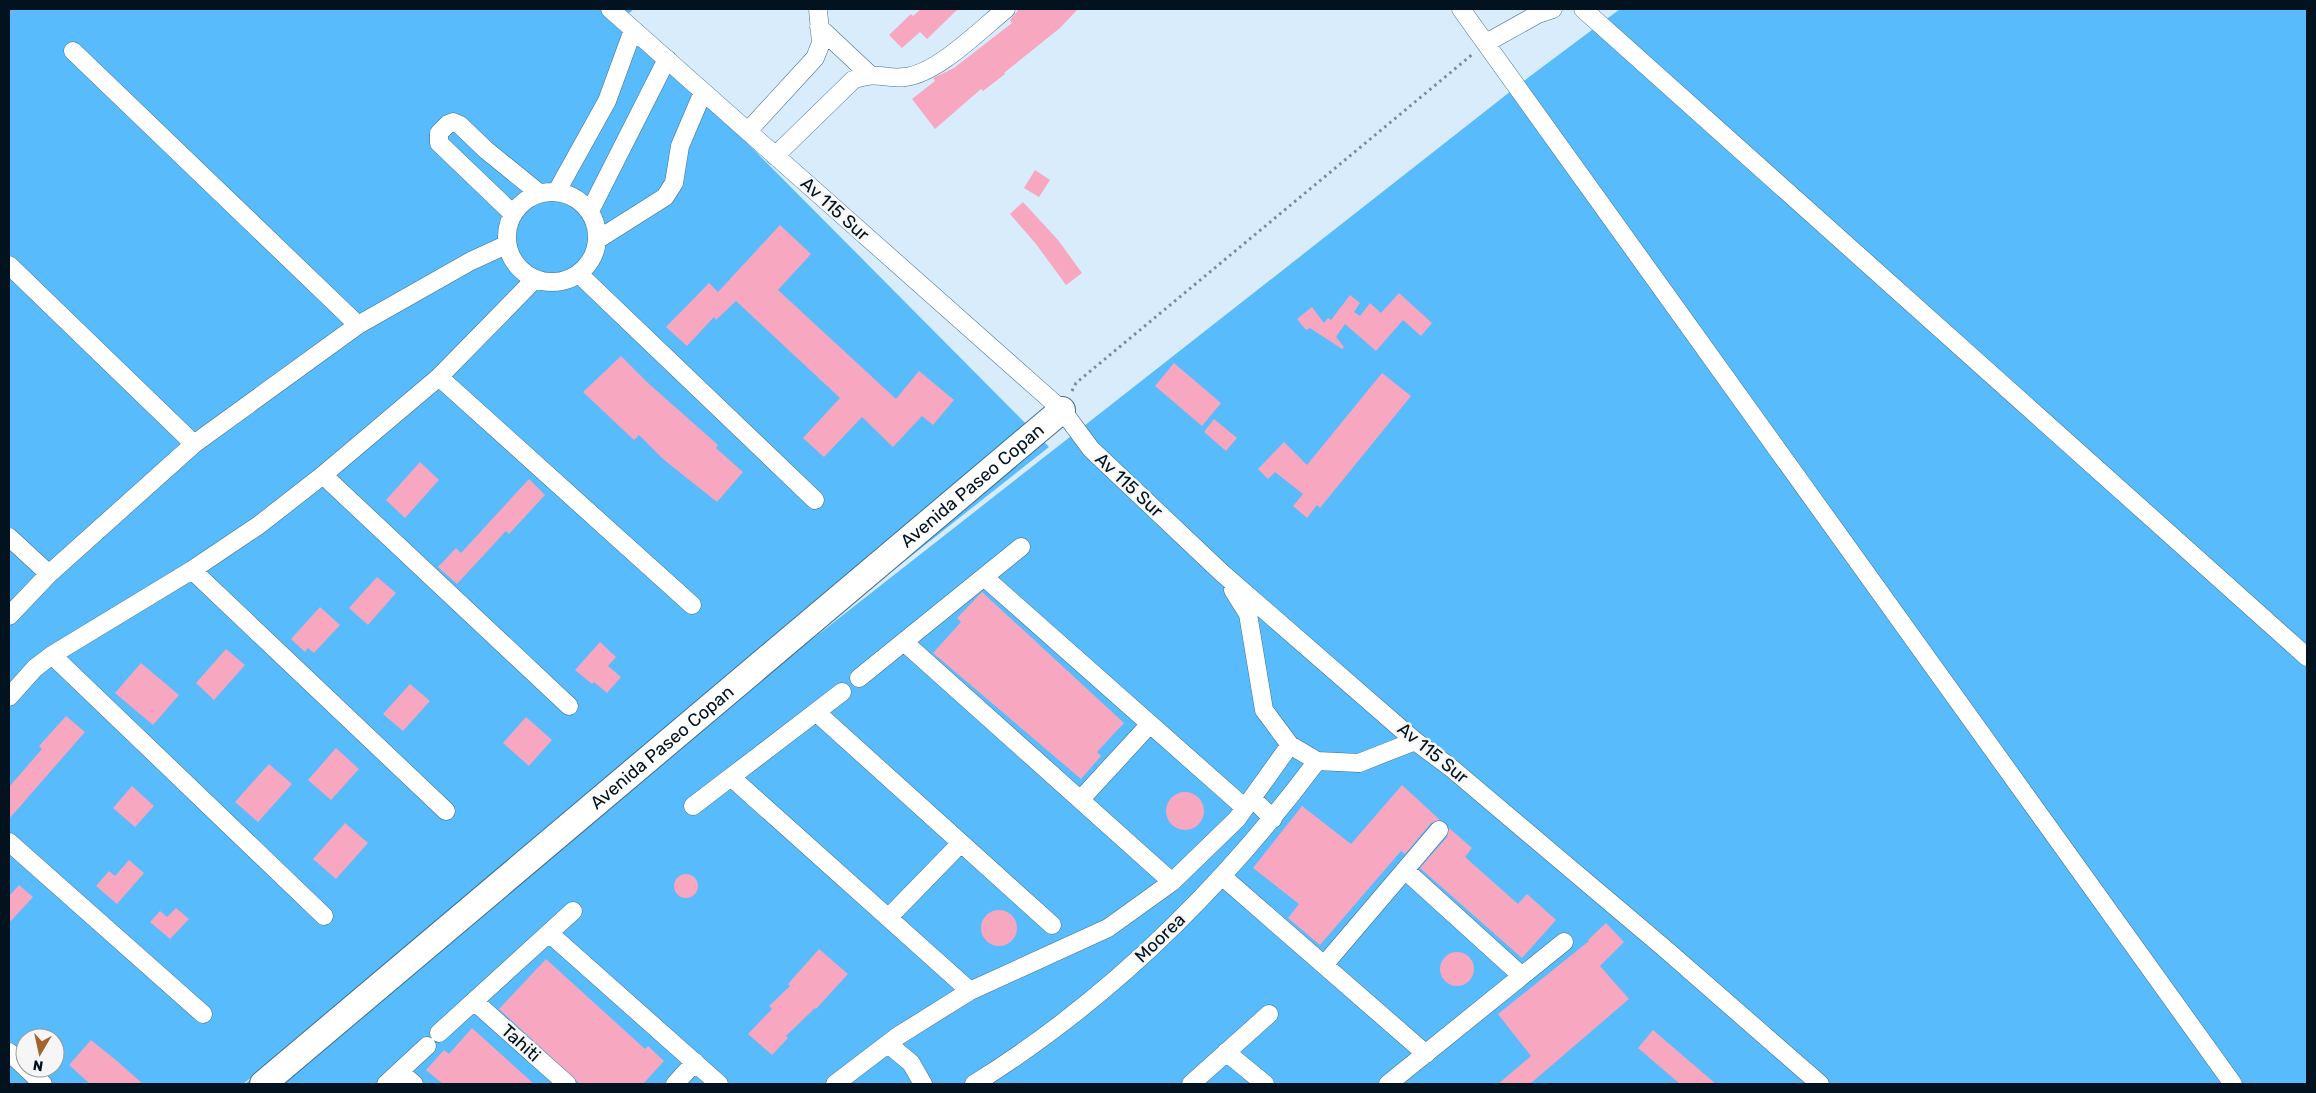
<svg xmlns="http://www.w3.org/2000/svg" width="2316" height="1093" font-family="Rubik,sans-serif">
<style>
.forest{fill:#58bbfb;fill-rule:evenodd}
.building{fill:#f7a7bf}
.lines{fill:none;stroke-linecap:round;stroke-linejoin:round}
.street-casing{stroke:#3f6e8e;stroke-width:19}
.secondary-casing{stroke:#3f6e8e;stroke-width:28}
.path{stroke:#7a8c9a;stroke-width:3;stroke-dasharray:2.5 4;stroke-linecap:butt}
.street{stroke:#fff;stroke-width:18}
.secondary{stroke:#fff;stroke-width:26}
.labels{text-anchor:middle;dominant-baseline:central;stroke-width:5;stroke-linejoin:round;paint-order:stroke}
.street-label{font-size:18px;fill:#02121e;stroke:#f6f6f6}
</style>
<rect width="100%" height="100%" fill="#d9ecfb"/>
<path class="forest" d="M9,9H634L623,18L1049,447L243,1084H9ZM25,1038H55V1068H25Z
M1620,9H2307V1084H245L1529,77Z"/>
<path class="building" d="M921,9H958L927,39L920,32L902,48L889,35L911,14L913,16Z
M1019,9H1078L1060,28L1004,73L1005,74L983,91L981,89L935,129L912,99L935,81L933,78L954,68L1012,23L1010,20Z
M1035,170L1050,180L1039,197L1024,188Z
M1023,202L1058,240L1082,273L1066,285L1036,244L1010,214Z
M780,225L811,254L778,290L896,399L919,371L954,400L933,425L922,416L893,447L862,417L824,457L803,438L840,398L736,301L716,320L714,317L687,346L666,327L709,283L718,292Z
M1399,293L1432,323L1421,336L1403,320L1376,351L1345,324L1336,337L1344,347L1342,349L1310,328L1306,330L1297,319L1312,307L1324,323L1328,318L1331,320L1350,295L1360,303L1354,312L1360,316L1370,303L1381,313Z
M621,356L648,383L718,445L716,448L743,472L717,502L663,459L639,435L634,440L583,392Z
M1174,363L1221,403L1202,426L1155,386Z
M1382,373L1411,396L1320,508L1317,505L1307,518L1293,506L1303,494L1275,472L1268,479L1258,469L1284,442L1307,465Z
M1214,419L1237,438L1226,451L1204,432Z
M420,462L439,480L405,518L386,500Z
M529,479L545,495L509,534L506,531L457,584L438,567L456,548L461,553Z
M377,577L396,593L368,625L349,608Z
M982,592L1124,723L1097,752L1101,756L1081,779L933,653L961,622L957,618Z
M320,607L340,625L314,653L308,648L305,652L291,639Z
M600,642L616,657L608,666L621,677L607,693L594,682L592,684L575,670Z
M226,649L245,665L214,700L196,683Z
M141,663L179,695L153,725L115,693Z
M410,684L430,701L403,731L383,714Z
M66,716L85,732L9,819V787L42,749L39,746Z
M526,717L552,740L529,766L503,743Z
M336,748L359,769L331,800L308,780Z
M269,764L292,784L258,822L235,802Z
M1402,785L1440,820L1431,823L1405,854L1401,851L1320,945L1288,918L1299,904L1253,868L1302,806L1351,844Z
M132,786L154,806L135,827L113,808Z
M1166 811a19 19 0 1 1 38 0a19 19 0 1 1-38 0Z
M345,823L368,843L336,879L313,859Z
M1449,828L1472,848L1465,857L1518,904L1527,894L1556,920L1522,958L1420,868L1447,837Z
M129,860L144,873L117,904L96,886L109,871L115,876Z
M674 886a12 12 0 1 1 24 0a12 12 0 1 1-24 0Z
M19,885L33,897L9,923V896Z
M176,908L189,919L170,939L150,922L160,911L167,917Z
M981 928a18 18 0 1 1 36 0a18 18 0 1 1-36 0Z
M1606,923L1624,942L1600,966L1629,999L1530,1084H1498L1531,1056L1498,1014L1589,941L1588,940Z
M819,949L848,974L816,1009L815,1008L786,1036L788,1038L772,1055L748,1034L772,1009L769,1006L790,986L788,984Z
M1440 969a17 17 0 1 1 34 0a17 17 0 1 1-34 0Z
M546,959L645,1049L648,1046L664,1061L643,1084H580L499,1009Z
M472,1028L534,1084H443L426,1070L444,1050L449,1054Z
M1653,1030L1716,1084H1680L1638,1048Z
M91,1040L117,1061L143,1084H90L69,1065Z"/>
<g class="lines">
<g class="street-casing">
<path id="street" d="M610,9L1062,410L1091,449L1222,573L1415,741L1450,767L1663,947L1820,1084
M1461,9L2233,1084
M1583,9L2307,657
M819,27L869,74
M1486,43L1538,14L1553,9
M73,51L358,325
M748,131L815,58L821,43L818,9
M775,156L853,80C879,70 883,80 905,77C937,74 981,29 1006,9
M557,191L607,101L633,30
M507 237a45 45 0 1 1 90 0a45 45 0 1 1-90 0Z
M590,211L667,59
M512,213L439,143V133L448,124L453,122L460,125L486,150L539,193
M597,240L665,197L674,183L680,146L703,92
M9,265L194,444
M579,274L815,500
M439,377L692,605
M323,475L569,706
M9,537L49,574
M192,570L446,811
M984,577L1245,808
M1233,590L1248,614L1264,710L1290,745L1317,761L1359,763L1415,741
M9,616L49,574L194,444L358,325L471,261L506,245
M904,642L1172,882
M52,655L324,916
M859,678L1021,547
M842,692L816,712L1052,925
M9,697L35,668L52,655L192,570L259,525L323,475L439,377L535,279
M731,777L816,712
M1252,798L1273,819
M1081,799L1150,724
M693,806L731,777L970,991
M9,842L203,1014
M1405,870L1522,976
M1223,877L1426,1054
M889,917L961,843
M549,933L719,1084
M1324,965L1439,830
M475,1002L567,1084
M439,1033L573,911
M888,1044L911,1063L923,1084
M9,1052L25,1067
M1226,1052L1265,1084
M26,1068L43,1084
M400,1072L414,1084
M386,1084L427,1046
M675,1084L695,1062
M835,1084L898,1036L970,991L1108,928L1172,882L1237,819L1290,745
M974,1084C1109,1000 1222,888 1317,761
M1191,1084L1269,1014
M1388,1084L1564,942"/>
</g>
<g class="secondary-casing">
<g id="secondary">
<path id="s1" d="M263,1084L1062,410"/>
</g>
</g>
<path class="path" d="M1072,391L1076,383L1474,53"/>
<use href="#street" class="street"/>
<use href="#secondary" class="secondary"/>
</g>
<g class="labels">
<g class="street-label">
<text transform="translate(835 209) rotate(42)">Av 115 Sur</text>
<text transform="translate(1129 485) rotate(43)">Av 115 Sur</text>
<text stroke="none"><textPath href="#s1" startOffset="928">Avenida Paseo Copan</textPath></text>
<text stroke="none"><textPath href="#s1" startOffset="522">Avenida Paseo Copan</textPath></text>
<text transform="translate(1433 753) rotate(39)">Av 115 Sur</text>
<text transform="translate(1160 938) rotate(-44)">Moorea</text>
<text transform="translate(521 1043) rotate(42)">Tahiti</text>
</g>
</g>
<rect width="2316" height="1093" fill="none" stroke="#02121e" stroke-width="20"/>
<g transform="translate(40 1053) rotate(189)"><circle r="24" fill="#f6f6f6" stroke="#949ba0"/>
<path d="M0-4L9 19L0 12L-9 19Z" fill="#a3642b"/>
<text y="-8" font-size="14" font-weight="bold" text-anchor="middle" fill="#02121e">N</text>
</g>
</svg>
